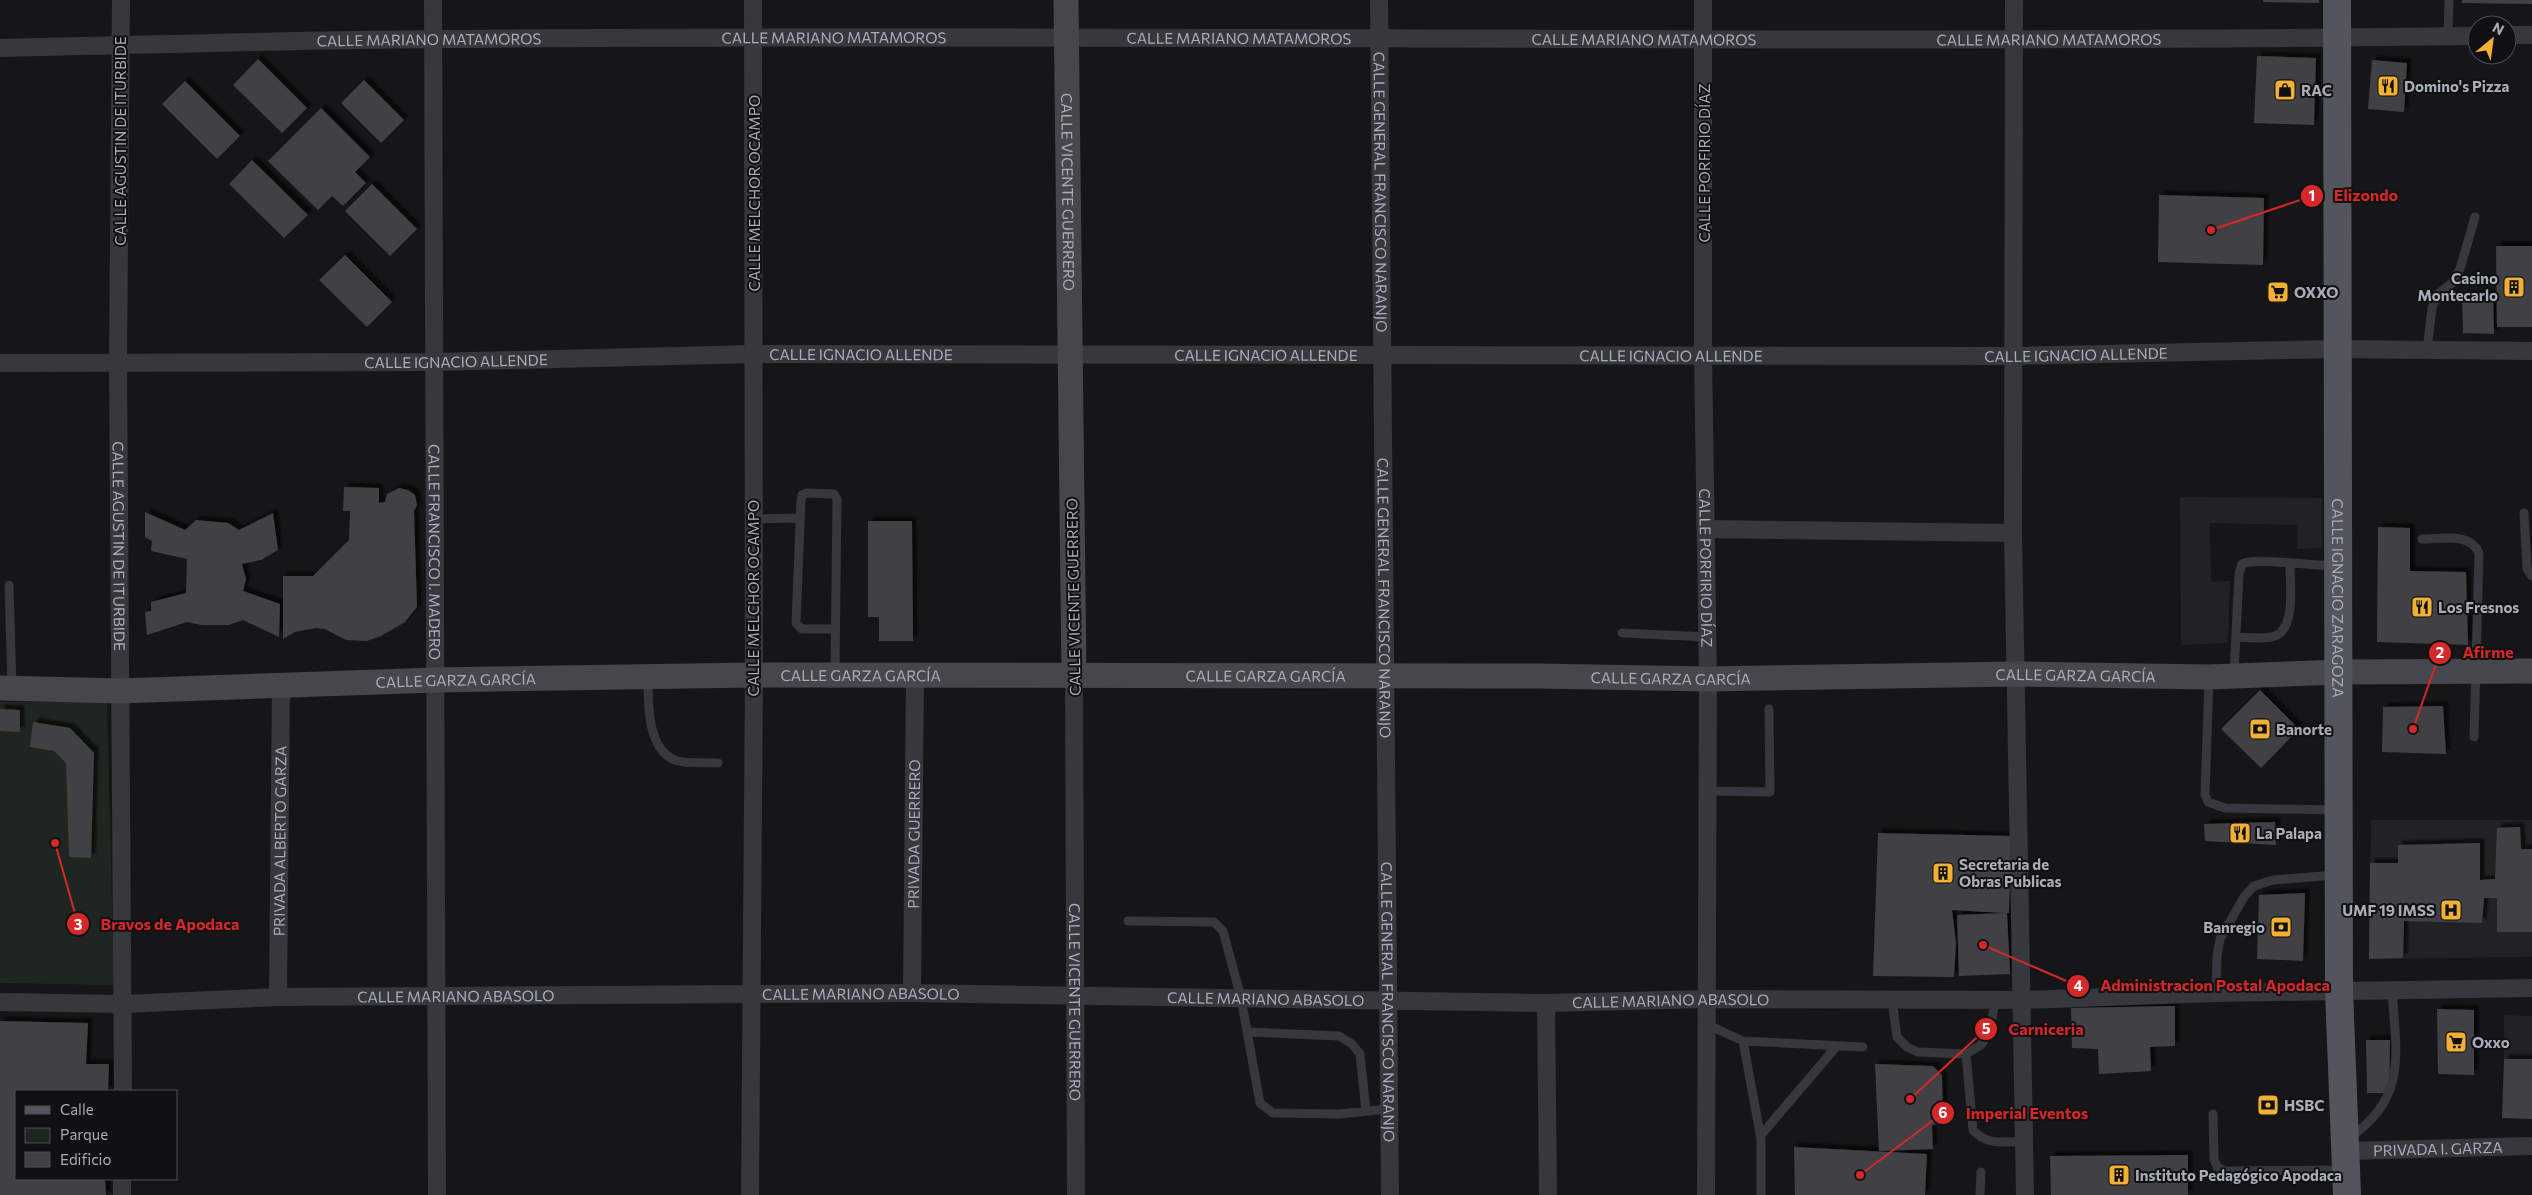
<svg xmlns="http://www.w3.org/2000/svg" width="2532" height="1195" font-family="Commissioner,sans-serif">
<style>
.built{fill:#222225}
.green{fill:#1e261f}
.building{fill:#404145;filter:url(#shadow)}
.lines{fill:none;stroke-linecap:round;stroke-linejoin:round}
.lane{stroke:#37383d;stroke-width:9}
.street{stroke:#37383d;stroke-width:18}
.secondary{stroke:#45474d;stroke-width:25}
.primary{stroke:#53555c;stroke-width:28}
.labels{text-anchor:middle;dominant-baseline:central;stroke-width:4;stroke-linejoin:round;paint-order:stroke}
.street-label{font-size:15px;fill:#a8adb8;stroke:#111113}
.poi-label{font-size:15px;font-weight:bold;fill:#a8adb8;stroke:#111113;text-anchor:start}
.leader{fill:none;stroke:#d62828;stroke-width:2}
.callout-dot{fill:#d62828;stroke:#111113;stroke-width:2}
.mark-label{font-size:15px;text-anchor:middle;font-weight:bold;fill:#fff}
.callout-label{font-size:16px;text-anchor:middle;font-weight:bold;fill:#d62828;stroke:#111113;stroke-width:4;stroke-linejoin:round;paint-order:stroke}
</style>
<defs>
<filter id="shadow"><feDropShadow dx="4.5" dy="-4.5" stdDeviation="1" flood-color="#0009"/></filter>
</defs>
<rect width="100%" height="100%" fill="#161618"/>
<path class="built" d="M2180,497L2322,498V548L2298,549L2297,525L2210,523L2211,582L2230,581L2228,643L2181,645Z
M2371,820H2532V957L2369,959Z
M2504,1015L2532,1016V1059H2504Z"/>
<path class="green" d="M0,702H107L114,985L0,983Z"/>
<path class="building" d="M2263,0H2319V3L2263,2Z
M2462,0H2532V4L2462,3Z
M2257,56L2316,58L2314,125L2254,123Z
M258,59L307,108L282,133L233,85Z
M2372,60L2407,63L2404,112L2368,109Z
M364,80L404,120L381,143L341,103Z
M185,81L240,136L217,159L162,104Z
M321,108L370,157L355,172L366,183L343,206L332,196L318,210L268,161Z
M252,160L308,215L284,238L229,184Z
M372,184L417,229L390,256L345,211Z
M2159,195L2264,198L2263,265L2158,262Z
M2496,246H2532V327H2497Z
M345,255L392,302L367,327L319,280Z
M2493,295L2494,334L2463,333L2462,296Z
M344,487L379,488V503L385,502L387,494L399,488L408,490L415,495L417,505L414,511L417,607L405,622L381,636L367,641L346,640L325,629L316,628L295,632L283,639V576H313L349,540L350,511H343Z
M145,512L185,530L196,520L228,523L239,530L273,513L278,550L261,560L242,564L246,579L243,591L280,604L279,637L243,620L229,625H202L187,622L147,635L145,612L151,611V602L186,593L187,559L151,551L152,541L145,537Z
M868,521H912L913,641H879V617H868Z
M2378,527L2410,528V571L2466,572L2468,645L2377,642Z
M2260,690L2299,729L2261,768L2221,729Z
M2443,706L2446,754L2382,752L2383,707Z
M0,709L20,710V732L0,731Z
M33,722L70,728L94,753L91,858L69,857L66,763L54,751L30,747Z
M2275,822L2276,845L2205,841L2204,824Z
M2520,827L2521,849H2532V932H2497V898H2484L2482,923L2404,921L2403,958L2369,959L2370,863H2398V845L2480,843V880L2495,879L2497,828Z
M1878,833L2011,836L2009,913H2007L2010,974L1959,976L1957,915L2005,913L1952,910L1956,943L1954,977L1873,976Z
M2305,893L2303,961L2257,959L2259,895Z
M2175,1006V1046L2150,1047L2151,1071L2099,1074L2098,1049L2072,1048L2071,1008Z
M2437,1009L2474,1010V1075L2438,1074Z
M0,1021L88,1023L86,1064H109L108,1091H16V1179H105L106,1195H0Z
M2366,1040H2390L2389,1093H2367Z
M2504,1059H2532V1119L2502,1118Z
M1875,1064L1933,1066L1942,1075L1943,1124L1932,1125L1933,1149L1879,1151Z
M1794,1147L1927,1154L1925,1195H1795Z
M2188,1155V1195H2051L2050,1156Z"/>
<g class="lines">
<path class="lane" d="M2448,36L2449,0
M2427,350L2432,308L2438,294L2452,283L2460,269L2475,217
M2524,513L2527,569L2532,576
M753,519L800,518
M2422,539C2442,539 2470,532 2479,553L2474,737
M9,585L12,687
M835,629H802L796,623L801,500L802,495L807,493L834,494L837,499L835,673
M1622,633L1707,637
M2236,637C2247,637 2265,640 2275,636C2296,628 2290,584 2290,564
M2234,673L2239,574L2242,564C2253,557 2317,566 2335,566
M648,678C648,703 647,753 678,761C690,764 705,762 718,763
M2209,679L2205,794L2208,802L2225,808L2335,810
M1707,791L1770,792L1769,709
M1128,921L1214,922L1223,931L1241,998L1260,1103L1273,1113L1339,1114L1389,1109
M2216,993L2217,956L2220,939L2244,897L2254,886L2273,880L2335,875
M1892,1000L1897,1037L1907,1047L1918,1052L1966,1054L1981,1045L1990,1031L1995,1000
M1706,1024L1743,1041L1761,1139V1195
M1247,1032L1339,1036L1352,1044L1360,1054L1366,1111
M1743,1041L1863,1047
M1966,1054L1973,1130C1987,1146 2005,1142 2024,1141
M2213,1114L2214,1159L2217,1167L2225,1171L2343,1170
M1761,1135L1836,1047
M2350,1137C2408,1098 2396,1052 2392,990
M1980,1195L1981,1172"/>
<g class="street">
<path id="s1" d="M121,0L118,364L123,1091"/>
<path id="s2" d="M433,0L437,1195"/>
<path id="s3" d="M1379,0L1390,1195"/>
<path id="s4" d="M1703,0V355L1708,679L1706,1195"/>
<path d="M2014,0L2013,533L2025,1195"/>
<path d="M2507,35H2532"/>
<path id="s5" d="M0,48C145,45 290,40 436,39C1116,33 1797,45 2477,36"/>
<path id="s6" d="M0,363L434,362L753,354L2014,356L2337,349L2532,351"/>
<path d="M1706,529L2013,533"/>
<path id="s7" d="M1074,676L1076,1195"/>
<path id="s8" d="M912,993L915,676"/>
<path id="s9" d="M278,997L281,684"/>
<path id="s10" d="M0,1002L123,1004L278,997L912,993L1546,1003L1705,999L2022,1000L2216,993L2532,988"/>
<path d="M1546,1003L1548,1195"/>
<path id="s11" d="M2346,1151L2532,1146"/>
<path d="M122,1195V1179"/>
<path d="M750,1195L754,675L753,0"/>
</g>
<g class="secondary">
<path id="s12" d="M1066,0L1074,676"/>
<path id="s13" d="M0,688L120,691L436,680L754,675L1537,676L1708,679L2018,674L2209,677L2340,672L2532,671"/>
</g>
<path class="primary" id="s14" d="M2337,0L2339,991L2347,1195"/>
</g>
<defs>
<g id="restaurant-square" transform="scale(1.125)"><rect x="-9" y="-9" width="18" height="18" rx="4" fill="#f2b134" stroke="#111113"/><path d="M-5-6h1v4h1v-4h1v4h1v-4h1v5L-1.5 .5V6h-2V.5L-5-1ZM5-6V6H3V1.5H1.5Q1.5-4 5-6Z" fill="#111"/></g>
<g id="shop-square" transform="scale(1.125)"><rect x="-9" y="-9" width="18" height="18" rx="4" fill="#f2b134" stroke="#111113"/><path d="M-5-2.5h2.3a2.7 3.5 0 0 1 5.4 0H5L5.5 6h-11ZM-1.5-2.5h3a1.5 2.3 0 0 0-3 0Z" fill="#111"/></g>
<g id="building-square" transform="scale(1.125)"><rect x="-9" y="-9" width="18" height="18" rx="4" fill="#f2b134" stroke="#111113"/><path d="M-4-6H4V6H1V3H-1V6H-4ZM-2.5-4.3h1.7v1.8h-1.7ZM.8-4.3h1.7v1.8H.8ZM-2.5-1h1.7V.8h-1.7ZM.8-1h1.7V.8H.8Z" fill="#111"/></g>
<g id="supermarket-square" transform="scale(1.125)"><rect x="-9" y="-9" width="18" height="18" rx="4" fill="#f2b134" stroke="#111113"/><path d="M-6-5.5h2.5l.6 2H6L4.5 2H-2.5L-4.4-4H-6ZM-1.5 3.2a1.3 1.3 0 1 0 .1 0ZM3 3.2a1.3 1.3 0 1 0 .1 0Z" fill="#111"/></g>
<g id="bank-square" transform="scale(1.125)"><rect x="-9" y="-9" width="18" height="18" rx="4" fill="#f2b134" stroke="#111113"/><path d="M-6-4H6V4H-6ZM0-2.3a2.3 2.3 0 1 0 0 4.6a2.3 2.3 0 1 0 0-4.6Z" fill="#111"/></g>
<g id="hospital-square" transform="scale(1.125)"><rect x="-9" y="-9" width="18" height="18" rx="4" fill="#f2b134" stroke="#111113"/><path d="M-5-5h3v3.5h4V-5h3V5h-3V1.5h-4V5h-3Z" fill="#111"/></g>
</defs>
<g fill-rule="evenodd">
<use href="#restaurant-square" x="2388" y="86"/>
<use href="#shop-square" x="2285" y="90"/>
<use href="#building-square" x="2514" y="287"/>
<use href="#supermarket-square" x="2278" y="292"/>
<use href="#restaurant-square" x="2422" y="607"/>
<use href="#bank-square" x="2260" y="729"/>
<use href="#restaurant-square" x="2240" y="833"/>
<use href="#building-square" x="1943" y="873"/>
<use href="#hospital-square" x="2451" y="910"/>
<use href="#bank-square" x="2281" y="927"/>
<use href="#supermarket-square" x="2456" y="1042"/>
<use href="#bank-square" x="2268" y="1105"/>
<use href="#building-square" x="2119" y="1175"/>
</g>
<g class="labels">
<g class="street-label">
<text stroke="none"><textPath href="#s5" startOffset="1239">CALLE MARIANO MATAMOROS</textPath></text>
<text stroke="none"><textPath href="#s5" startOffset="834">CALLE MARIANO MATAMOROS</textPath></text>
<text stroke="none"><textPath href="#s5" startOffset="1644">CALLE MARIANO MATAMOROS</textPath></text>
<text stroke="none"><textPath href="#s5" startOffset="2049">CALLE MARIANO MATAMOROS</textPath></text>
<text stroke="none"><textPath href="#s5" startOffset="429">CALLE MARIANO MATAMOROS</textPath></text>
<text transform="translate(120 141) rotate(-90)">CALLE AGUSTIN DE ITURBIDE</text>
<text transform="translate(1704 163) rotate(-90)">CALLE PORFIRIO DÍAZ</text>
<text transform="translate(754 193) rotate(-90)">CALLE MELCHOR OCAMPO</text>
<text stroke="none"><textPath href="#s12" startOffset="192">CALLE VICENTE GUERRERO</textPath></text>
<text stroke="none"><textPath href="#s3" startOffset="192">CALLE GENERAL FRANCISCO NARANJO</textPath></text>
<text stroke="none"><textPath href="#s6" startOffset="861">CALLE IGNACIO ALLENDE</textPath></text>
<text stroke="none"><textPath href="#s6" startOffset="1266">CALLE IGNACIO ALLENDE</textPath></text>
<text stroke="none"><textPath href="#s6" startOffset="1671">CALLE IGNACIO ALLENDE</textPath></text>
<text stroke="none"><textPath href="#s6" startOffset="2076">CALLE IGNACIO ALLENDE</textPath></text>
<text stroke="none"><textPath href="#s6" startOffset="456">CALLE IGNACIO ALLENDE</textPath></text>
<text stroke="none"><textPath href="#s1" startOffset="546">CALLE AGUSTIN DE ITURBIDE</textPath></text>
<text stroke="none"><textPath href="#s2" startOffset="552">CALLE FRANCISCO I. MADERO</textPath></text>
<text stroke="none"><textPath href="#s4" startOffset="568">CALLE PORFIRIO DÍAZ</textPath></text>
<text transform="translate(1073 597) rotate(-91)">CALLE VICENTE GUERRERO</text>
<text stroke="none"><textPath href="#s3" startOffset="598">CALLE GENERAL FRANCISCO NARANJO</textPath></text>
<text transform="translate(753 598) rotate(-90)">CALLE MELCHOR OCAMPO</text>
<text stroke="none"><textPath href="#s14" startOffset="598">CALLE IGNACIO ZARAGOZA</textPath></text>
<text stroke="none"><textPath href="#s13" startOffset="2076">CALLE GARZA GARCÍA</textPath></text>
<text stroke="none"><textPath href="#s13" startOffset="861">CALLE GARZA GARCÍA</textPath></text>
<text stroke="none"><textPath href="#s13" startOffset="1266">CALLE GARZA GARCÍA</textPath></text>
<text stroke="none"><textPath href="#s13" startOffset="1671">CALLE GARZA GARCÍA</textPath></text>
<text stroke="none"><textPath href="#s13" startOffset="456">CALLE GARZA GARCÍA</textPath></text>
<text stroke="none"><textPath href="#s8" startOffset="159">PRIVADA GUERRERO</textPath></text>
<text stroke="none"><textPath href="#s9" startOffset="156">PRIVADA ALBERTO GARZA</textPath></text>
<text stroke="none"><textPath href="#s10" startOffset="861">CALLE MARIANO ABASOLO</textPath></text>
<text stroke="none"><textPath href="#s10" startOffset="456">CALLE MARIANO ABASOLO</textPath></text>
<text stroke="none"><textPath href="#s10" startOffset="1266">CALLE MARIANO ABASOLO</textPath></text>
<text stroke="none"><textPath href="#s10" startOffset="1671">CALLE MARIANO ABASOLO</textPath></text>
<text stroke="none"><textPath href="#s7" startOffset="326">CALLE VICENTE GUERRERO</textPath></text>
<text stroke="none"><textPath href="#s3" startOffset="1002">CALLE GENERAL FRANCISCO NARANJO</textPath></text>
<text stroke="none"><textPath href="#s11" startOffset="92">PRIVADA I. GARZA</textPath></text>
</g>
<g class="poi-label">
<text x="2404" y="86">Domino's Pizza</text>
<text x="2301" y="90">RAC</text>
<text x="2498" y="278" text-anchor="end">Casino<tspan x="2498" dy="17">Montecarlo</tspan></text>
<text x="2294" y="292">OXXO</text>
<text x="2438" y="607">Los Fresnos</text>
<text x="2276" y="729">Banorte</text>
<text x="2256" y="833">La Palapa</text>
<text x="1959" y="864">Secretaria de<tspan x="1959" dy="17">Obras Publicas</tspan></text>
<text x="2435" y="910" text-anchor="end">UMF 19 IMSS</text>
<text x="2265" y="927" text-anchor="end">Banregio</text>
<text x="2472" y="1042">Oxxo</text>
<text x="2284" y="1105">HSBC</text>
<text x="2135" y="1175">Instituto Pedagógico Apodaca</text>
</g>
</g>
<path class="leader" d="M2211 230L2312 196M2413 729L2440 653M55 843L78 924M1983 945L2078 986M1910 1099L1986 1029M1860 1175L1943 1113"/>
<g class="callout-dot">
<circle cx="2211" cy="230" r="5"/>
<circle cx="2413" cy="729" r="5"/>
<circle cx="55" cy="843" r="5"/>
<circle cx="1983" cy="945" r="5"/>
<circle cx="1910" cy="1099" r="5"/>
<circle cx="1860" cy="1175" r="5"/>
<circle cx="2312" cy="196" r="12"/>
<circle cx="2440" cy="653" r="12"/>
<circle cx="78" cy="924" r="12"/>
<circle cx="2078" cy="986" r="12"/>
<circle cx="1986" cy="1029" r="12"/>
<circle cx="1943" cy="1113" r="12"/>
</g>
<g class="mark-label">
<text x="2312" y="201">1</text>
<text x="2440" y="658">2</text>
<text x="78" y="930">3</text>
<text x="2078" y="991">4</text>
<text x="1986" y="1034">5</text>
<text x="1943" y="1118">6</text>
</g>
<g class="callout-label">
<text x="2366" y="201">Elizondo</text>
<text x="2488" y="658">Afirme</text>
<text x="170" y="930">Bravos de Apodaca</text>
<text x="2215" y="991">Administracion Postal Apodaca</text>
<text x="2046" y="1035">Carniceria</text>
<text x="2027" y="1119">Imperial Eventos</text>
</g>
<rect x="15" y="1090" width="162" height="90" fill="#111113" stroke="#4d4f55"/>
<rect x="25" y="1106" width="25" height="8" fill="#53555c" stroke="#4d4f55"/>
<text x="60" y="1115" font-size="15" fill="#a8adb8">Calle</text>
<rect x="25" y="1128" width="25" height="15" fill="#1e261f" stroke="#4d4f55"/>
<text x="60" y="1140" font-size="15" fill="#a8adb8">Parque</text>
<rect x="25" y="1152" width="25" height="15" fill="#404145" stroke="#4d4f55"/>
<text x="60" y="1165" font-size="15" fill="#a8adb8">Edificio</text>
<g transform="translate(2492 40) rotate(29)"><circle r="24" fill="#111113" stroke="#4d4f55"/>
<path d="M0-4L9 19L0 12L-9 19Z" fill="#f2b134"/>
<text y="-8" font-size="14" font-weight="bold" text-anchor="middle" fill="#a8adb8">N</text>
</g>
</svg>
